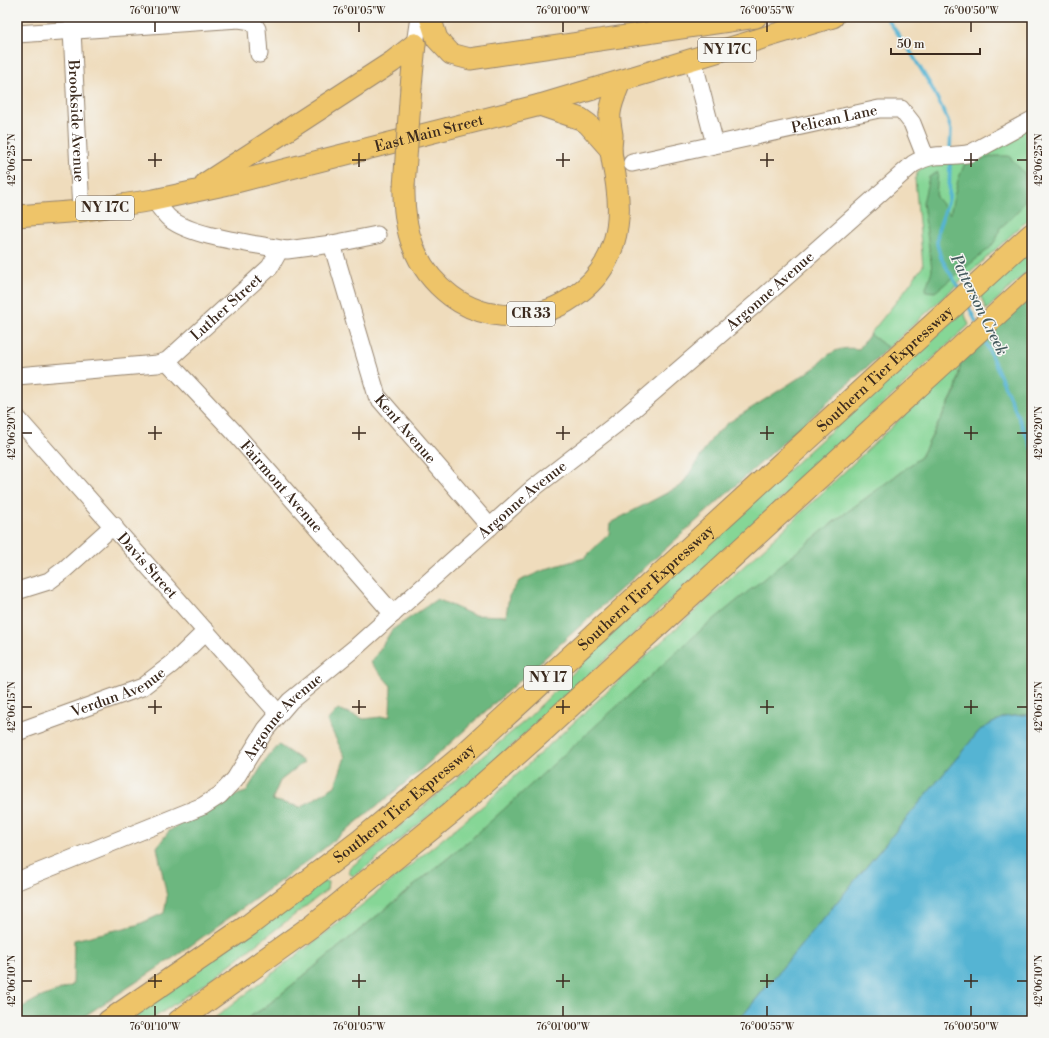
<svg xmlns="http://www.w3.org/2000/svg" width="1049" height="1038" font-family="'Libre Bodoni',serif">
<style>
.green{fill:#86d696;stroke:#60805a}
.forest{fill:#6cb77f;stroke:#54704e}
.water{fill:#54b4d3;stroke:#486f78}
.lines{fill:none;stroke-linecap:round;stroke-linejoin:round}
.stream{stroke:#54b4d3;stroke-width:3.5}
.minor-casing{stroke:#95836d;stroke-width:19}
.major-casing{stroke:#95836d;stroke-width:23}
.highway-casing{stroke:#95836d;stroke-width:24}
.minor{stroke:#fff;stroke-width:17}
.major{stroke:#eec469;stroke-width:21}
.highway{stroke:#eec469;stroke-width:22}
.major-bridge-casing{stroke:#95836d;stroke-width:23;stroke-linecap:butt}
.major-bridge{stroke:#eec469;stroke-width:21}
.ticks{fill:none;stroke:#3b2a1e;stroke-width:1.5}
.labels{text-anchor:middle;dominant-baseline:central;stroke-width:3;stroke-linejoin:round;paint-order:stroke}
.shield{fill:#f6f6f2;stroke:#73675e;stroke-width:1}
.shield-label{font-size:14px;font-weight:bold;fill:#3b2a1e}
.street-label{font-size:15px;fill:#3b2a1e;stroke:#f6f6f2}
.water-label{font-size:16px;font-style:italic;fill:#445a5d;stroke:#f6f6f2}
.neatline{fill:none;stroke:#3b2a1e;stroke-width:1.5}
.ticks-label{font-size:10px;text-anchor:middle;fill:#3b2a1e}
</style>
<rect width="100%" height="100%" fill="#f6f6f2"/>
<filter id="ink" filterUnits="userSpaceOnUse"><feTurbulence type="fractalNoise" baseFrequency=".025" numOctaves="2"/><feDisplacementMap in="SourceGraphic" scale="8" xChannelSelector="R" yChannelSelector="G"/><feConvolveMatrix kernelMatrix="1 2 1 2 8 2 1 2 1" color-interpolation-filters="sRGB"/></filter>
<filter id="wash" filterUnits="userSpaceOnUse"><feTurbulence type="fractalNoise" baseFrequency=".012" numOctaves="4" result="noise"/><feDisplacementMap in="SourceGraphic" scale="16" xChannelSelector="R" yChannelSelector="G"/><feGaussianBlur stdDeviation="0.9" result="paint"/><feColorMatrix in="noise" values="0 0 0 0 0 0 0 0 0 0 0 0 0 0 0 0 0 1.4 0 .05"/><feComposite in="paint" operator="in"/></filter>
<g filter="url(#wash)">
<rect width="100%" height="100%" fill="#efdcbc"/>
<path class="green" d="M1032,128V216L888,348L870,334L900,297L923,266L915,179L918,171L932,162Z
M1032,248V267L986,310L980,294Z
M963,310L969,325L490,766L360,872L353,876L349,873V869L526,720L640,606Z
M961,361L956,389L921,457L831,524L470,840L264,1008L243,1021H211L362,905L484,805L780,533Z
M320,882H328L327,890L207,982L149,1021H118Z"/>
<path class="forest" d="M995,156H1009L1025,174V201L1016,214L1000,228L997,238L990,248L935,292L925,291L932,270L923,203L929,177L938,172L936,197L950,214L958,180L965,163Z
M1032,296V714L1004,717L980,730L738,1021H243L264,1008L470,840L702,629L831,524L921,457L956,390L961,361Z
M870,334L888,348L415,775L312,858L179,954L77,1021H17V1010L39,998L73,985L74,940L137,925L164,913L167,897L157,847L169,831L220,800L246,792L265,761L279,745L304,762L280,781L272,800L301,807L335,786L345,757L327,721L338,709L364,719L390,716L391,686L371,663L392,630L437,599L473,615L506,616L509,596L519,581L549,568L584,558L609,534L610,523L682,485L713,437L728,423L816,367C829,352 839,346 859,349Z"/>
<path class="water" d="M1032,714V1021H738L980,730L1004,717Z"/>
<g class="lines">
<path class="stream" d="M886,17L910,51L931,86L948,120L951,130L950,150
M950,160L949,199L938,230L937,244L941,258L960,290
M967,303L976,322
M983,337L1032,448"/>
</g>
</g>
<g filter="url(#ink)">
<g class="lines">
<g class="minor-casing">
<g id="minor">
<path id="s1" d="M72,30L81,211"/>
<path d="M17,34L239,19L252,21L257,29L259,54"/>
<path d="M415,44L419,17"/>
<path d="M693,60L715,144"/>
<path id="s2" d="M632,163L879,109H901L912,123L925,156"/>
<path d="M154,200C159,206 164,214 170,219C193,237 250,243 280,249L287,250L332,244L377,235"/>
<path id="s3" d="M332,244L377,396L490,527"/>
<path id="s4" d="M167,361L233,431L393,614"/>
<path id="s5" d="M17,376L157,364L167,361L270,267L280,249"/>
<path id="s6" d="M17,418L278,713"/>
<path d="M17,591L49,581L65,569L114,525"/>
<path id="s7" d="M17,732L142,687L172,664L206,631"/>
<path id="s8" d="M17,881L203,806L220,795L235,779L266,729L290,701L356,647L531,490L615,425L760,300L913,164C936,150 947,159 971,153L1032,120"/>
</g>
</g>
<g class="major-casing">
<g id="major">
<path d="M430,17L437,39L451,54L470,59L756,17"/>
<path d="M411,87L415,44"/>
<path d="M540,105L581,119L588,124L611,150"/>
<path d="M206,183L392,62L415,44"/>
<path d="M404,187C403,231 415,269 451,296C476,315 507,319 537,313C555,310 571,300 585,288C614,263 622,225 617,189C616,176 612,163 611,150C611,145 612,140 612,135C611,128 609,120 610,113C611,103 616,92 620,82"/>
<path id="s9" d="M17,216L81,211L154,200L224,185L540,105L833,17"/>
</g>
</g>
<g class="highway-casing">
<g id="highway">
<path id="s10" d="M109,1021L249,925L361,840L462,756L1032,234"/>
<path d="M179,1021L313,925L451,813L544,730L1032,282"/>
</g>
</g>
<use href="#minor" class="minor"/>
<use href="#major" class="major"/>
<use href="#highway" class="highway"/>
<g class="major-bridge-casing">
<path id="major-bridge" d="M404,187L411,87"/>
</g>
<use href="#major-bridge" class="major-bridge"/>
</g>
</g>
<path class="ticks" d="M155,22V32M359,22V32M563,22V32M767,22V32M971,22V32M155,153V167M359,153V167M563,153V167M767,153V167M971,153V167M22,160H32M148,160H162M352,160H366M556,160H570M760,160H774M964,160H978M1017,160H1027M155,426V440M359,426V440M563,426V440M767,426V440M971,426V440M22,433H32M148,433H162M352,433H366M556,433H570M760,433H774M964,433H978M1017,433H1027M155,700V714M359,700V714M563,700V714M767,700V714M971,700V714M22,707H32M148,707H162M352,707H366M556,707H570M760,707H774M964,707H978M1017,707H1027M155,974V988M359,974V988M563,974V988M767,974V988M971,974V988M22,981H32M148,981H162M352,981H366M556,981H570M760,981H774M964,981H978M1017,981H1027M155,1006V1016M359,1006V1016M563,1006V1016M767,1006V1016M971,1006V1016"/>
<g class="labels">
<g class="shield">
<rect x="698" y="38" width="58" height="24" rx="3"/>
<rect x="76" y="196" width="58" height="24" rx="3"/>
<rect x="507" y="302" width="48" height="24" rx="3"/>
<rect x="524" y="666" width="48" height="24" rx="3"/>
</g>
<g class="shield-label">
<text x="727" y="50">NY 17C</text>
<text x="105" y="208">NY 17C</text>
<text x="531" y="314">CR 33</text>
<text x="548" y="678">NY 17</text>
</g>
<g class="street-label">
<text stroke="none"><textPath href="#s2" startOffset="207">Pelican Lane</textPath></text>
<text stroke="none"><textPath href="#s1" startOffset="91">Brookside Avenue</textPath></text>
<text stroke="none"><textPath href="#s9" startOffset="421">East Main Street</textPath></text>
<text stroke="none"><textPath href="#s8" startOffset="970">Argonne Avenue</textPath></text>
<text stroke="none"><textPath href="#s5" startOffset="231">Luther Street</textPath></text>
<text stroke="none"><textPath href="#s10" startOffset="1015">Southern Tier Expressway</textPath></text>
<text stroke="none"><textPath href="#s3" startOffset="202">Kent Avenue</textPath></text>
<text stroke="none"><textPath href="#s4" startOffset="170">Fairmont Avenue</textPath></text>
<text stroke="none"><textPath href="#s8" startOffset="646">Argonne Avenue</textPath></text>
<text stroke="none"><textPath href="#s6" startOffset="197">Davis Street</textPath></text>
<text stroke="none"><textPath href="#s10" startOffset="691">Southern Tier Expressway</textPath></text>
<text stroke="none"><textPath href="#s7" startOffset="109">Verdun Avenue</textPath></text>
<text stroke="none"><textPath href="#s8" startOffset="322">Argonne Avenue</textPath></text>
<text stroke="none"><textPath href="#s10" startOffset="367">Southern Tier Expressway</textPath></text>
</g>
<g class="water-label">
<text transform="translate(979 305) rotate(64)">Patterson Creek</text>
</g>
</g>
<rect width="1049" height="1038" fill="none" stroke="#f6f6f2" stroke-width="44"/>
<path d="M891 48v6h89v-6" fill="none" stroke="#3b2a1e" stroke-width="2"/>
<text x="897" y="48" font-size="12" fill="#3b2a1e" stroke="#f6f6f2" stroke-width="3" paint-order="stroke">50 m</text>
<rect x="22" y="22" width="1005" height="994" class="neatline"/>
<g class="ticks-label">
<text x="155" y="14">76°01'10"W</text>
<text x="359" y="14">76°01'05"W</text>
<text x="563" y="14">76°01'00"W</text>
<text x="767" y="14">76°00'55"W</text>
<text x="971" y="14">76°00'50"W</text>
<text transform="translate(11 160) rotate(-90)" y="4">42°06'25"N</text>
<text transform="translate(1038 160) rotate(-90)" y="4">42°06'25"N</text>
<text transform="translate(11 433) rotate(-90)" y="4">42°06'20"N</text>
<text transform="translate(1038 433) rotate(-90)" y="4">42°06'20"N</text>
<text transform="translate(11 707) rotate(-90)" y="4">42°06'15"N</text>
<text transform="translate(1038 707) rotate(-90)" y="4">42°06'15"N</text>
<text transform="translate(11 981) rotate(-90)" y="4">42°06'10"N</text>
<text transform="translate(1038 981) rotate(-90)" y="4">42°06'10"N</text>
<text x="155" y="1030">76°01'10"W</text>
<text x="359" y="1030">76°01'05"W</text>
<text x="563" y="1030">76°01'00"W</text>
<text x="767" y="1030">76°00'55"W</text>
<text x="971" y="1030">76°00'50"W</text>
</g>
</svg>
